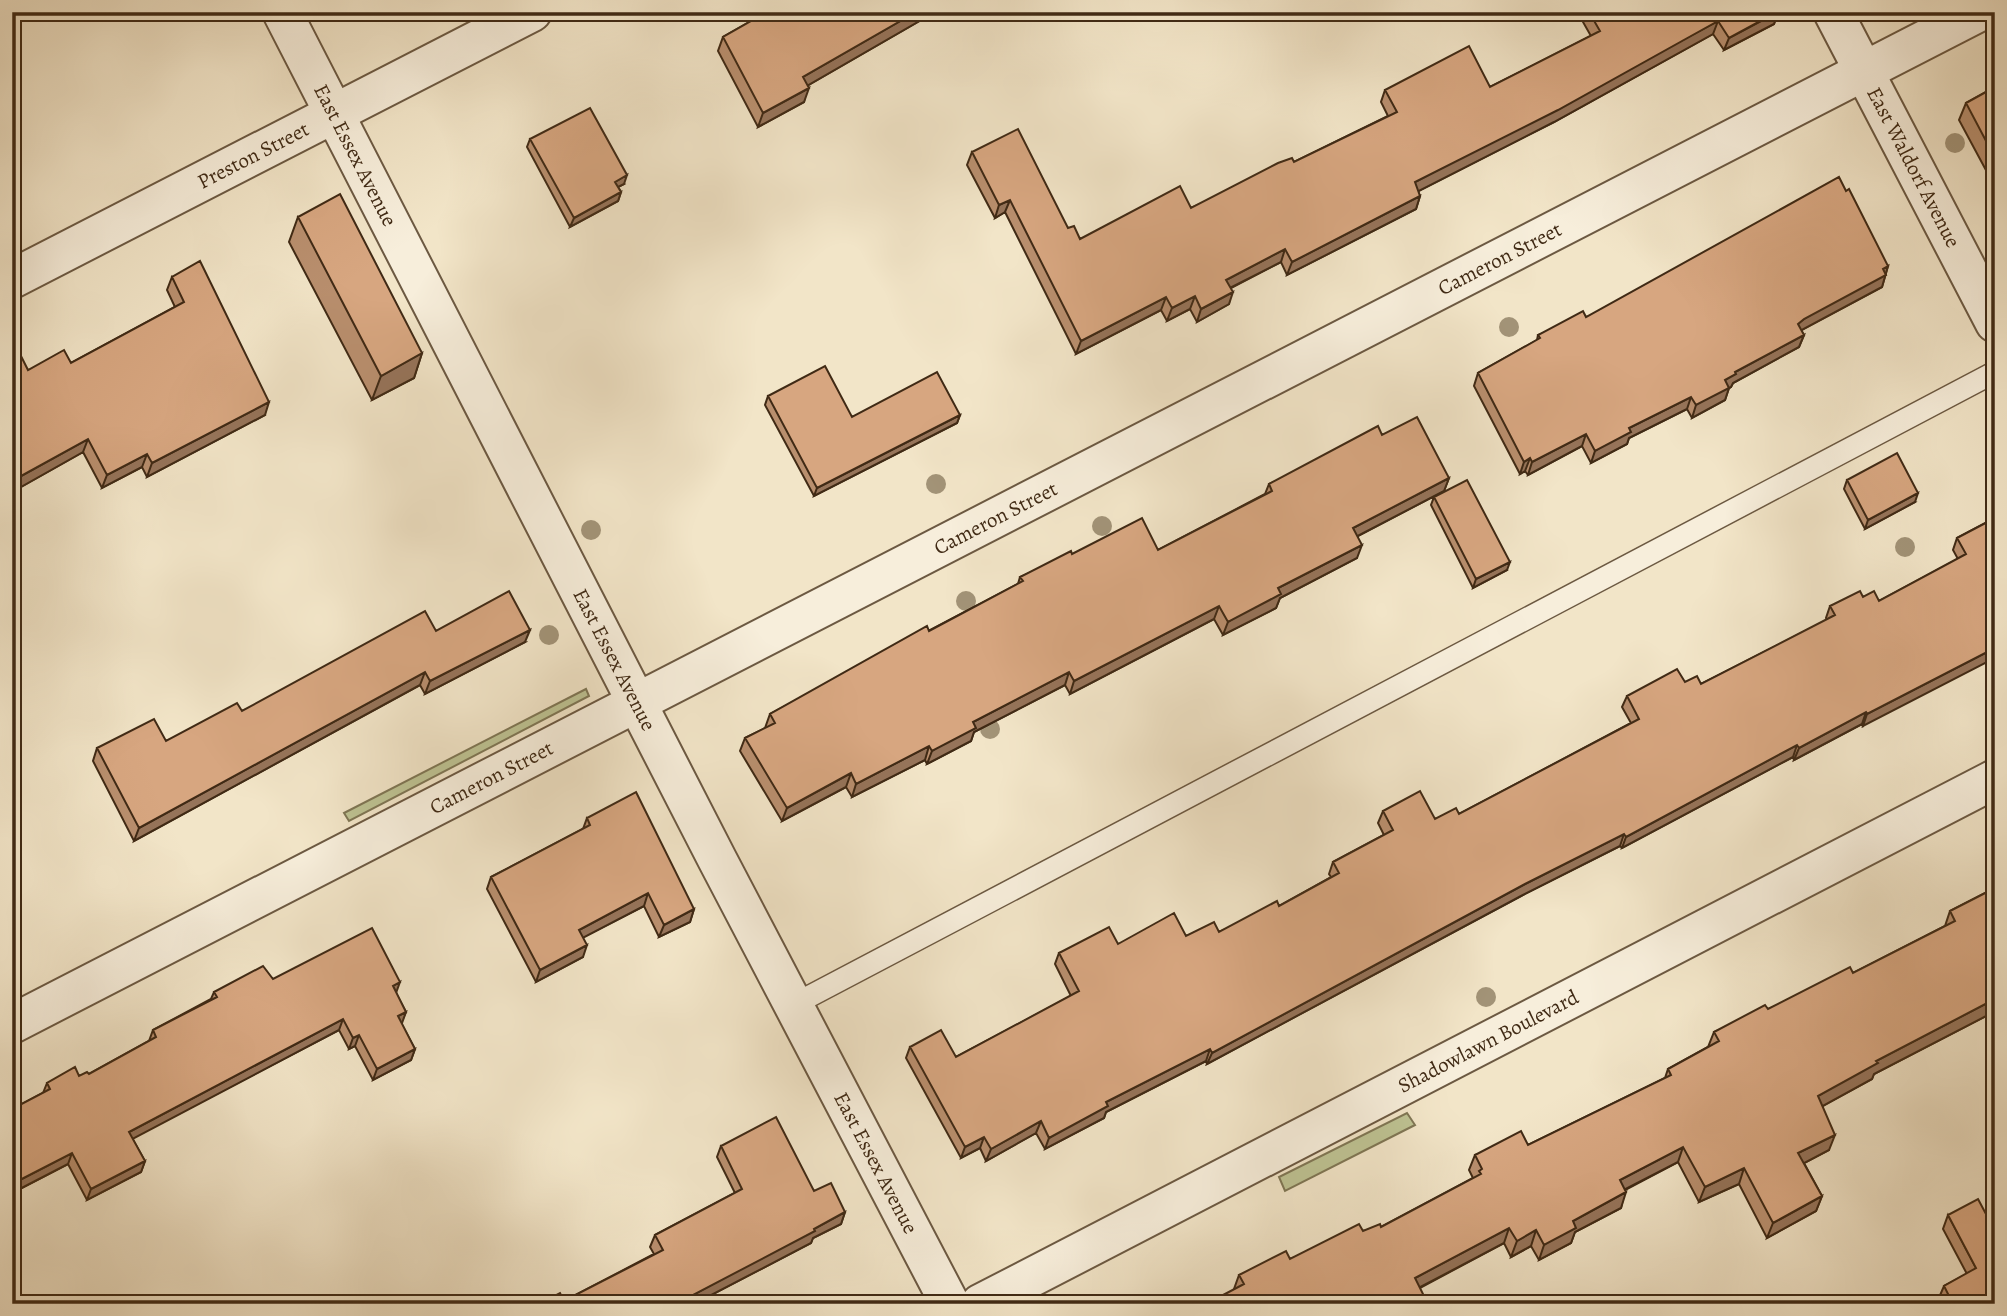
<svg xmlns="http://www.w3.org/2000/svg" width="2007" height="1316" font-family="Alegreya,serif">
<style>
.green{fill:#bec393;stroke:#7f7654;stroke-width:2}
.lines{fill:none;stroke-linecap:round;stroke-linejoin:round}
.service-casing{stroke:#6c5942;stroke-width:24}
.minor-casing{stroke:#6c5942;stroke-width:42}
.service{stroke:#f7eedb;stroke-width:21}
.minor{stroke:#f7eedb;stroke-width:38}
.tree{fill:#a29377}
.wall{fill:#b98f6e;stroke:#402a15;stroke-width:2}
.shaded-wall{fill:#96745a;stroke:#402a15;stroke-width:2}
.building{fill:#d7a680;stroke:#402a15;stroke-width:2}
.labels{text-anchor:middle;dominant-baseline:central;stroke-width:5;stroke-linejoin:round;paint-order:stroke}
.street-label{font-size:21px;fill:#402a15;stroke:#f7eedb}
</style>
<rect width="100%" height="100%" fill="#f2e5c8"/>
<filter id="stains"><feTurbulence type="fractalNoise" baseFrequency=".00286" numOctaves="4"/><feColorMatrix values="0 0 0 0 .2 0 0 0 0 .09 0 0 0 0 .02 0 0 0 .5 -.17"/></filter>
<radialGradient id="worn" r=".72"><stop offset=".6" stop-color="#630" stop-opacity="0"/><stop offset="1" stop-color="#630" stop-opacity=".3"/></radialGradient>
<path class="green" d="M586,689L589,696L349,821L344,813Z
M1407,1113L1415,1125L1285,1191L1279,1177Z"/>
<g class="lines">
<g class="service-casing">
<path id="service" d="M793,1005L1995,372"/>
</g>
<g class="minor-casing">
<g id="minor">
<path id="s1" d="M282,12L717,859L950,1304"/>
<path id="s2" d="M1833,12L1995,323"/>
<path id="s3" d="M12,279L532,12"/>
<path id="s4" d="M12,1024L1979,12"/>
<path id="s5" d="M980,1304L1995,779"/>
</g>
</g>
<use href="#service" class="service"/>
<use href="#minor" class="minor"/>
</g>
<g class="tree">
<circle cx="1955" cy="143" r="10"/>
<circle cx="1509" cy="327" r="10"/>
<circle cx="936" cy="484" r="10"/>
<circle cx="1102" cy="526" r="10"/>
<circle cx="591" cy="530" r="10"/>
<circle cx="1905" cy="547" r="10"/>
<circle cx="966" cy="601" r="10"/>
<circle cx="549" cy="635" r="10"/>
<circle cx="990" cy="729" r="10"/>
<circle cx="1486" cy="997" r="10"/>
</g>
<path class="wall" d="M767,12H935L807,86L804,102L758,127L718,51L723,37Z
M1587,12H1778L1774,24L1724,50L1713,34L1554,122L1418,191L1420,196L1416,209L1287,275L1281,262L1231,288L1229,304L1197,322L1190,309L1167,321L1161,310L1076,354L1005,212L995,218L967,165L972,152L1080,239L1191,208L1294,162L1388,116L1381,102L1385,90L1490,87L1591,36L1583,22Z
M1995,87V187L1959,120L1966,103Z
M530,139L624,184L618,187L621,192L618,201L570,227L527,147Z
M298,217L422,353L414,378L372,400L289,242Z
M1888,266L1882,287L1801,330L1804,335L1799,347L1733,383L1731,387L1729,388L1725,400L1692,418L1687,409L1629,438L1627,444L1591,463L1582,446L1528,475L1525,471L1520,474L1474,386L1478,373L1537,340L1538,335L1586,317Z
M172,277L265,415L147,477L142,467L102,488L83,452L12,492L28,370L71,363L175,307L167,290Z
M768,396L852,417L960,415L957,423L814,496L765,405Z
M1382,435L1449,478L1444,491L1358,536L1357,558L1280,598L1276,608L1223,635L1214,619L1070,694L1065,685L974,732L971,741L927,764L925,760L852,797L846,787L782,821L740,751L745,738L765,728L770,714L1018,584L1020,577L1072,554L1158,550L1265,494L1269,484Z
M1847,480L1915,502L1865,529L1844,489Z
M1434,497L1507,570L1473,588L1431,505Z
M1995,518L1863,726L1862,724L1794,760L1793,757L1622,848L1620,846L1521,896L1207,1064L1206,1061L1106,1112L1104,1118L1045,1149L1036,1133L986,1161L980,1148L961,1158L906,1058L910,1047L956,1057L1071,996L1055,964L1059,953L1118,944L1219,932L1279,906L1331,877L1329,874L1333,862L1384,835L1378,823L1383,811L1435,819L1459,814L1631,723L1622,707L1627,696L1685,682L1701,684L1827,620L1826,618L1830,606L1863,597L1879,601L1958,559L1953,550L1957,538Z
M436,631L525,642L425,694L420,685L134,841L93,761L97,748L166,741L242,711Z
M587,818L694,909L690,922L659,937L644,906L583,937V957L536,982L487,889L491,877L583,829Z
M1995,888V1022L1990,1014L1874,1074L1872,1079L1822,1106L1829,1150L1804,1163L1822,1196L1816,1211L1767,1238L1739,1184L1699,1202L1678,1162L1625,1190L1621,1208L1575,1232L1571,1243L1539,1260L1531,1246L1511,1257L1504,1243L1420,1288L1234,1289L1239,1275L1290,1259L1363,1231L1381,1227L1473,1178L1469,1170L1475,1155L1528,1145L1665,1078L1668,1069L1708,1047L1714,1032L1853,973L1945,926L1950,911Z
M273,979L396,993L406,1012L401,1023L415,1049L411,1060L373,1080L355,1046L349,1049L339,1030L132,1138L145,1161L141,1172L87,1200L68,1164L12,1193V1109L43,1093L47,1083L89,1074L149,1041L153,1030L211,999L214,992Z
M721,1146L814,1191L845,1212L841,1224L813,1238L811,1243L694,1304H539L564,1301L654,1254L650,1247L655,1235L735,1193L717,1157Z
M1948,1215L1995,1304H1940L1938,1300L1944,1286L1967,1274L1943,1229Z"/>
<path class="shaded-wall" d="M916,12H935L798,91L803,77Z
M1778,12L1774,24L1724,50L1729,38Z
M1718,21L1713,34L1554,122L1411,195L1415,182Z
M809,88L804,102L758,127L763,113Z
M627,175L624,184L612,190L615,182Z
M621,192L618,201L570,227L574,218Z
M1420,196L1416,209L1287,275L1292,262Z
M1010,200L1005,212L995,218L999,205Z
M1285,249L1281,262L1222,292L1226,280Z
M1888,266L1882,287L1800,331L1798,324L1804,319Z
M1233,292L1229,304L1197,322L1201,309Z
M1195,296L1190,309L1167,321L1172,308Z
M1166,297L1161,310L1076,354L1081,341Z
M1804,335L1799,347L1733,383L1731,387L1729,388L1725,400L1692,418L1696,405L1735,372Z
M422,353L414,378L372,400L381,376Z
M1691,397L1687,409L1629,438L1627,444L1591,463L1595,451L1629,428Z
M269,402L265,415L147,477L152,463Z
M960,415L957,423L814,496L817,488Z
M1586,434L1582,446L1528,475L1532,462Z
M88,439L83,452L12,492V481Z
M147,454L142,467L102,488L107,475Z
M1530,458L1525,471L1520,474L1524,462Z
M1449,478L1444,491L1348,541L1353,528Z
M1918,493L1915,502L1865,529L1868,520Z
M1362,545L1357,558L1280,598L1276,608L1223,635L1228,622L1278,588Z
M1510,562L1507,570L1473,588L1476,579Z
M1219,606L1214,619L1070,694L1074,681Z
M530,630L525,642L425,694L430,681Z
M1995,648V658L1863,726L1867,714Z
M425,672L420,685L134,841L139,828Z
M1069,672L1065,685L974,732L971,741L927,764L932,751L973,722Z
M1866,712L1862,724L1794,760L1799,748Z
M1797,745L1793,757L1622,848L1626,837Z
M929,746L925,760L852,797L856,784Z
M851,773L846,787L782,821L787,808Z
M1624,834L1620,846L1521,896L1207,1064L1212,1053L1525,884Z
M648,893L644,906L575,942L579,930Z
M694,909L690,922L659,937L664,925Z
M587,945L583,957L536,982L540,970Z
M400,982L396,993L393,986Z
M1995,999L1990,1014L1874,1074L1872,1079L1812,1112L1818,1096L1876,1061Z
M406,1012L402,1023L394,1027L398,1016Z
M343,1019L339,1030L125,1143L129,1132Z
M359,1035L355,1046L349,1049L353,1038Z
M415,1049L411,1060L373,1080L377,1069Z
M1210,1049L1206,1061L1106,1112L1104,1118L1045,1149L1049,1138L1106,1102Z
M1041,1121L1036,1133L986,1161L991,1149Z
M1835,1135L1829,1150L1793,1169L1798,1153Z
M984,1137L980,1148L961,1158L965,1147Z
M1683,1147L1678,1162L1614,1195L1620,1180Z
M72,1153L68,1164L12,1193V1184Z
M145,1161L141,1172L87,1200L91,1189Z
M1744,1168L1739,1184L1699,1202L1705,1187Z
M1626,1192L1621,1208L1575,1232L1571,1243L1539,1260L1544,1245L1573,1221Z
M1822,1196L1816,1211L1767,1238L1773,1223Z
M845,1212L841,1224L813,1238L811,1243L694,1304H676Z
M1509,1228L1504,1243L1409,1293L1415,1278Z
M1536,1230L1531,1246L1511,1257L1517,1241Z
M1424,1296L1421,1304H1409Z"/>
<path class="building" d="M767,12H916L803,77L809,88L763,113L723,37Z
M1589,12H1777L1729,38L1718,21L1558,110L1415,182L1420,196L1292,262L1285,249L1226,280L1233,292L1201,309L1195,296L1172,308L1166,297L1081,341L1010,200L999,205L972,152L1018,129L1068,228L1074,226L1080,239L1180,186L1191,208L1278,163L1292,158L1294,162L1397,112L1385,90L1469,46L1490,87L1600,31Z
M1995,87V158L1966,103Z
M590,108L627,175L615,182L621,192L574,218L530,139Z
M1839,177L1846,191L1849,189L1888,266L1883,269L1886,275L1804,319L1798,324L1804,335L1735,372L1736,374L1725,380L1729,388L1696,405L1691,397L1629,428L1631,432L1595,451L1586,434L1532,462L1530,458L1524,462L1478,373L1540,338L1538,335L1583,311L1586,317Z
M340,194L422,353L381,376L298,217Z
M200,261L269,402L152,463L147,454L107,475L88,439L12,481V353L18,350L28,370L64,350L71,363L184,302L172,277Z
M825,366L852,417L937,372L960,415L817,488L768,396Z
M1417,417L1449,478L1353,528L1362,545L1278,588L1281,594L1228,622L1219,606L1074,681L1069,672L973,722L976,728L932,751L929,746L856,784L851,773L787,808L745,738L775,723L770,714L927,626L929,631L1023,581L1020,577L1071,551L1072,554L1142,518L1158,550L1272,491L1269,484L1378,426L1382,435Z
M1897,453L1918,493L1868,520L1847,480Z
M1467,480L1510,562L1476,579L1434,497Z
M1995,518V648L1867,714L1866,712L1799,748L1797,745L1626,837L1624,834L1525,884L1212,1053L1210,1049L1106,1102L1108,1106L1049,1138L1041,1121L991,1149L984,1137L965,1147L910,1047L941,1030L956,1057L1079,991L1059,953L1109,927L1118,944L1174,913L1186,936L1214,922L1219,932L1277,901L1279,906L1339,873L1333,862L1393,830L1383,811L1420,791L1435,819L1456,808L1459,814L1639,719L1627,696L1677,669L1685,682L1697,676L1701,684L1835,615L1830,606L1860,591L1863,597L1874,591L1879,601L1966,554L1957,538Z
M509,591L530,630L430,681L425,672L139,828L97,748L154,719L166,741L237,703L242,711L425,611L436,631Z
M636,792L694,909L664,925L648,893L579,930L587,945L540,970L491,877L590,825L587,818Z
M1995,888V999L1876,1061L1878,1063L1818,1096L1835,1135L1798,1153L1822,1196L1773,1223L1744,1168L1705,1187L1683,1147L1620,1180L1626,1192L1573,1221L1576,1228L1544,1245L1536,1230L1517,1241L1509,1228L1415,1278L1424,1296L1409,1304H1206L1244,1284L1239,1275L1286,1251L1290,1259L1359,1224L1363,1231L1380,1224L1381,1227L1481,1174L1479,1171L1482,1169L1475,1155L1521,1131L1528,1145L1671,1075L1668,1069L1719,1041L1714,1032L1765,1005L1768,1009L1850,967L1853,973L1955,921L1950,911Z
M372,928L400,982L393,986L406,1012L398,1016L415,1049L377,1069L359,1035L353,1038L343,1019L129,1132L145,1161L91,1189L72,1153L12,1184V1109L50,1089L47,1083L75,1067L79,1076L87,1072L89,1074L156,1037L153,1030L217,997L214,992L263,966L273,979Z
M776,1117L814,1191L831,1183L845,1212L814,1229L815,1231L676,1304H539L560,1293L564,1301L663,1250L655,1235L742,1189L721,1146Z
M1978,1199L1995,1231V1304H1953L1944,1286L1976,1268L1948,1215Z"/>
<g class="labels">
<g class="street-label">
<text stroke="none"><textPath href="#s3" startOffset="271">Preston Street</textPath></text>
<text stroke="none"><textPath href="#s1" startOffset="161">East Essex Avenue</textPath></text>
<text stroke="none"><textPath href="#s2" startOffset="175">East Waldorf Avenue</textPath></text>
<text stroke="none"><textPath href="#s4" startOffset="1673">Cameron Street</textPath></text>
<text stroke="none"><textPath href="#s4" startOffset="1106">Cameron Street</textPath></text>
<text stroke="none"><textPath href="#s1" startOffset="728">East Essex Avenue</textPath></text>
<text stroke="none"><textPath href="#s4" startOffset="539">Cameron Street</textPath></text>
<text stroke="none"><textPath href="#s5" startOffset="572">Shadowlawn Boulevard</textPath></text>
<text stroke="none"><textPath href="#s1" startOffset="1295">East Essex Avenue</textPath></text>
</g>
</g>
<rect width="2007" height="1316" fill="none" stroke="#f2e5c8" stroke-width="42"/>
<rect x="14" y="14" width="1979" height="1288" fill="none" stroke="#402a15" stroke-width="3.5"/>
<rect x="21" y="21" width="1965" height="1274" fill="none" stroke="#402a15" stroke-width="2"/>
<rect width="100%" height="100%" filter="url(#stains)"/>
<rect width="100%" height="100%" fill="url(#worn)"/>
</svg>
